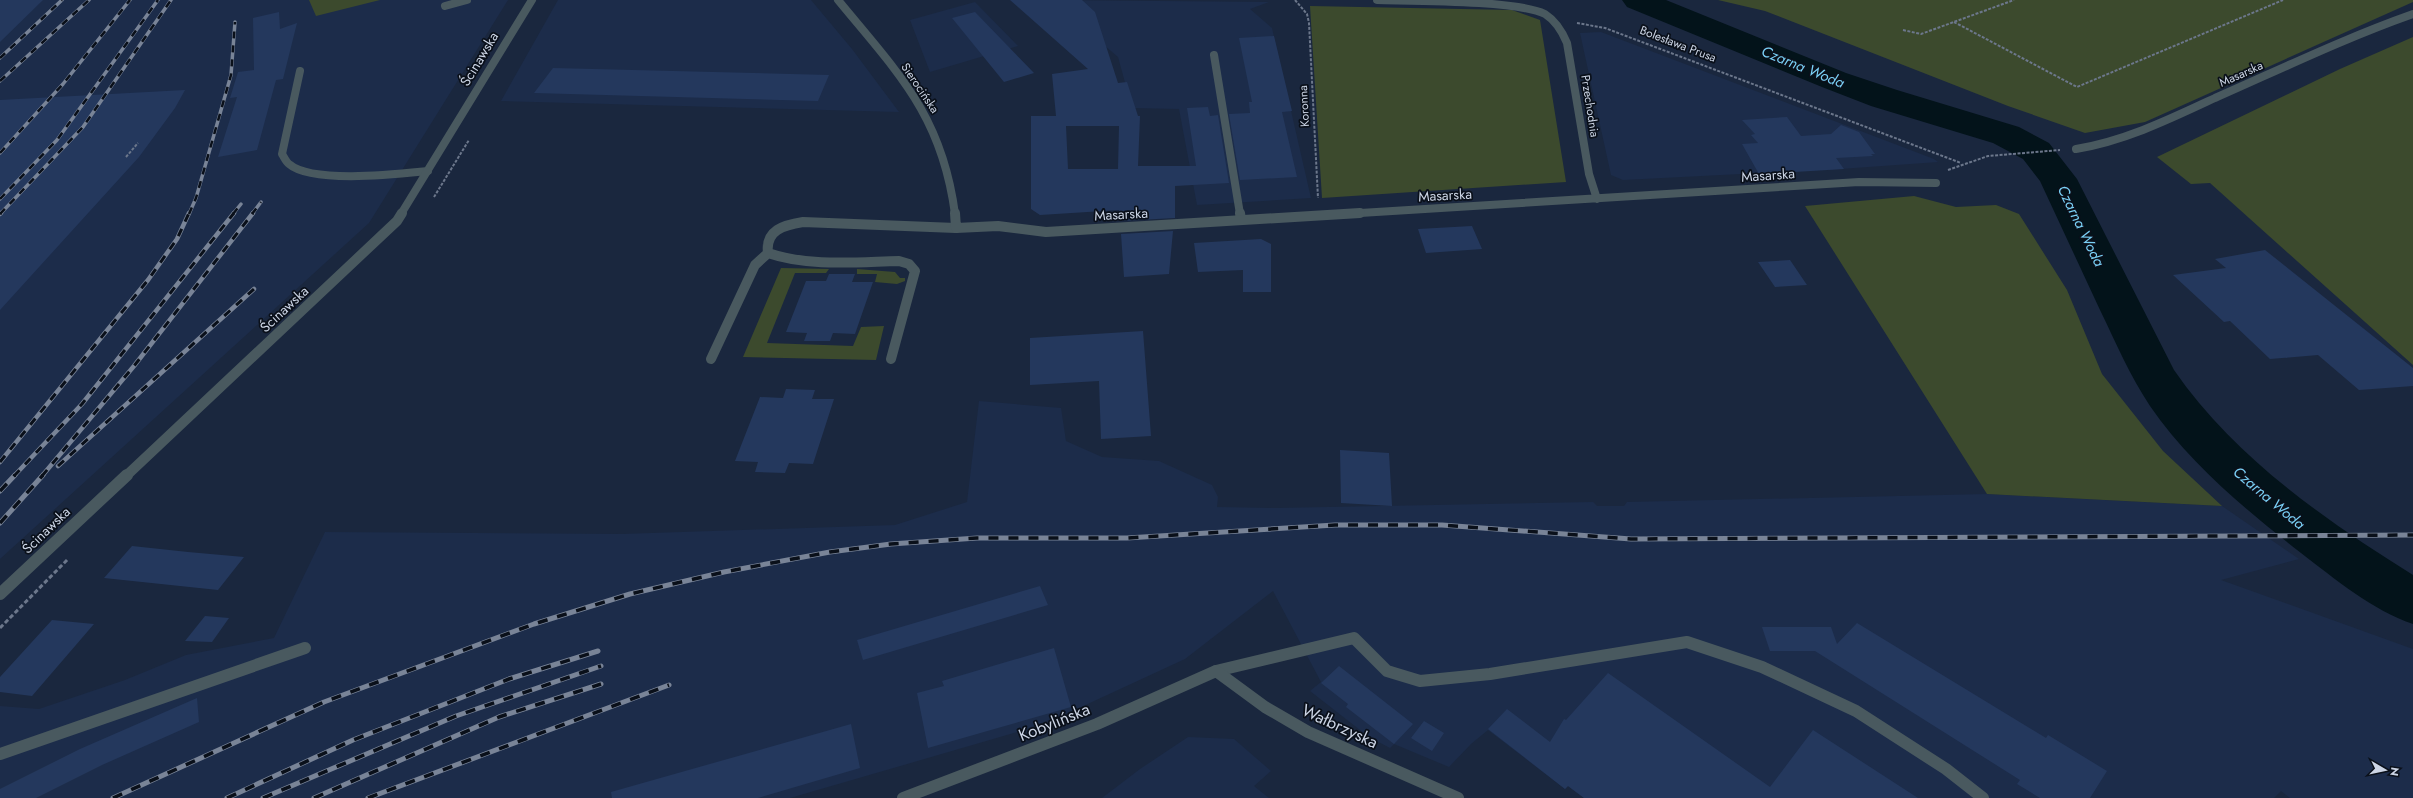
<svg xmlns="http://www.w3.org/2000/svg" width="2413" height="798" font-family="Jost,sans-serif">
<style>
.built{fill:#1c2c4a}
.green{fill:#3c4a2d}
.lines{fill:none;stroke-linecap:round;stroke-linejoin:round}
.river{fill:#03131a;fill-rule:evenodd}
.building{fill:#24385d;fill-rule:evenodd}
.path-far1{stroke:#6c778b;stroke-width:2;stroke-dasharray:3 1.5;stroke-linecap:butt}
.path{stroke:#6c778b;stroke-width:3;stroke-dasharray:4.5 2.5;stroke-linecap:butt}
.service-far2{stroke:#49595f;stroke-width:8}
.service-far1{stroke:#49595f;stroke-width:10}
.service{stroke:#49595f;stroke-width:12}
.minor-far2{stroke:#49595f;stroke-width:8}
.minor-far1{stroke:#49595f;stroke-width:10}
.minor{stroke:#49595f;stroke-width:12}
.rail-far2-casing{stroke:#798497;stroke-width:3.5}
.rail-far1-casing{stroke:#798497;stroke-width:4.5}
.rail-casing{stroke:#798497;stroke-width:5}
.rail-far2{stroke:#0a101a;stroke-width:2.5;stroke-dasharray:7;stroke-linecap:butt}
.rail-far1{stroke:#0a101a;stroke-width:3;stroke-dasharray:8;stroke-linecap:butt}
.rail{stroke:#0a101a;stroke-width:3.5;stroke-dasharray:10;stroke-linecap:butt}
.labels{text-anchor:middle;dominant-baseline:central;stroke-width:3.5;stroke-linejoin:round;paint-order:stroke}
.far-street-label{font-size:12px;fill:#ccd5e5;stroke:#0a101a}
.street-label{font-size:14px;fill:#ccd5e5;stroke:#0a101a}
.water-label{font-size:15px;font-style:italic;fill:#7ad0f6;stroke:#0a101a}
.near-street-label{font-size:17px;fill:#ccd5e5;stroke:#0a101a}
</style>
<rect width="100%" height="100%" fill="#1a273e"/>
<path class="built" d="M0,0H508L369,223L0,559Z
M558,0H811L852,49L899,112L501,101Z
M1051,0L1269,2L1250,9L1272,28L1311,198L1197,205L1179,109L1132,108L1118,57Z
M975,2L1018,46L930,72L910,20Z
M1601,32L1934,159L1938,162L1840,169L1623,180L1611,175L1580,33Z
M979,401L1061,408L1066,441L1102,457L1159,461L1212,485L1218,497L1217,507L1276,508L1593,502L1597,506H1624L1627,502L1987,494L2222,506L2299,559L2221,580L2413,649V798H2290L2281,791L2274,798H1584L1568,786L1565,789L1488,730L1471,744L1449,767L1394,744L1390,748L1369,737L1310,691L1321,682L1273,591L1185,659L1079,708L1021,731L790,798H0V706L39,709L125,680L186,655L274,638L325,532L622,534L895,525L967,502Z
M1188,737L1234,739L1271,771L1254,786L1269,798H1102L1140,769Z"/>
<path class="green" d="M309,0H380L316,16Z
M1718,0H2413V2L2145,122L2085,133L2008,106L1765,11Z
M1310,6L1512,10L1540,20L1566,182L1322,198Z
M2413,37V365L2210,183L2191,184L2157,157L2340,69Z
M1914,196L1956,207L1996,205L2019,214L2067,290L2102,374L2163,451L2222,506L1987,494L1805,206Z
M781,268L829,269L826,273H795L767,343L853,346L861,327L884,326L876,360L743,357Z
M857,269L895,272L900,278H905V281L897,284L875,282L877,274H857Z"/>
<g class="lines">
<path class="river" d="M1622,0H1666L1846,73L1897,90L2019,127L2049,143L2077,179L2174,370C2234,457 2325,520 2413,575V624C2372,610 2335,579 2301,553C2246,510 2190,464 2150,406C2130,376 2116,343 2100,310C2080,267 2060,224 2040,181L2023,159L1993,143L1871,106L1822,87L1627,7Z"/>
</g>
<path class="building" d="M0,0H43L0,42Z
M1010,0H1082L1095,12L1118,83L1127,82L1138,116H1140L1138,166H1196L1187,108L1208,107L1210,116L1218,115L1229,183L1175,186V218L1120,221L1119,210L1040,215L1031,209V116H1056L1052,74L1088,69ZM1066,126H1119L1118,169H1068Z
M279,12L280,29L297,23L283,79L276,80L257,150L218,157L237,97L230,98L238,72L254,70L253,18Z
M975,12L1034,73L1004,82L952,18Z
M1274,36L1292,111L1282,112L1297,177L1240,180L1229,114L1250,113L1249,102H1252L1239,38Z
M553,68L829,75L818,101L534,93Z
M185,90L175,108L139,157L0,310V100Z
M1787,117L1801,136L1831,134L1841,125L1859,132L1875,154H1871L1873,156L1836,158L1844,169L1759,174L1742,144L1758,143L1751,135L1755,134L1742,120Z
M1472,226L1482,249L1426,253L1418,229Z
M1173,231L1169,274L1124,277L1121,234Z
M1261,239L1271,244V292H1243V270L1198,272L1194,243Z
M2265,250L2413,368V386L2359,390L2318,355L2270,359L2230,321L2224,322L2173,275L2226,268L2215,259Z
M1790,260L1807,285L1775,287L1758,262Z
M829,274H855L852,282H873L855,334L833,333L830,341H804L807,333L786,332L806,281H826Z
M1143,331L1151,436L1101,439L1099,381L1030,385V338Z
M786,389L815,390L812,399H834L813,464L789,463L785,473L755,472L758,462L735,461L760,397L783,398Z
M1340,450L1389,453L1392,506L1341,503Z
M132,546L188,552L244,557L218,590L104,578Z
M1040,586L1048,605L863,660L857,640Z
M205,616L229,618L212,642L185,641Z
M52,620L94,624L32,696L0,692V677Z
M1857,623L2046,738L2048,735L2107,771L2090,798H2040L2017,784L2020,780L1815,651H1770L1762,627H1831L1837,644Z
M1054,648L1071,707L928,748L917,693L944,686L942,681Z
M1339,666L1413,724L1394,744L1346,707L1348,704L1321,683Z
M1608,673L1770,787L1813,730L1918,798H1584L1568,786L1565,789L1488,729L1507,709L1550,742L1564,719L1566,720Z
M197,698L199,722L102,765L36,798H0V789L80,749Z
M1424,721L1444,733L1432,751L1411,738Z
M851,724L860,768L758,798H612L611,792Z"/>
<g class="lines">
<path class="path-far1" d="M1295,0L1307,14L1309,23L1318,198
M1954,22L2077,87L2283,0
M1577,23L1605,28L1961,163
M1903,30L1921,34L2014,0
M126,157L138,143
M1948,170L1988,156L2060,150
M434,197L469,140"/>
<path class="path" d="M0,628L68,559"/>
<path class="service-far2" d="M445,6L467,0
M1214,55L1240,214
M300,71L282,154C284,157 286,162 289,164C312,184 398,174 428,171"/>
<path class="service-far1" d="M1240,213L1241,220
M711,359L755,265L768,253
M891,359L915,271L909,264L899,261C856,262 809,267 768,253C765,230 784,225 803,222L956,228"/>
<path class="service" d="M1216,671L1354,638L1387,671L1420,681L1490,674L1687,642L1762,667L1856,711L1946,769L1983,798
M0,754L305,648"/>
<path class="minor-far2" d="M838,0C898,73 942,115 955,214
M1377,0C1414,1 1515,0 1545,14C1556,21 1562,31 1567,43L1589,174L1597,199
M2076,149C2125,141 2170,119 2215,98C2281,69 2345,38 2413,14
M401,214L532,0
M1344,214L1859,182L1936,183"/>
<path class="minor-far1" d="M955,213L956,228L998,226L1046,232L1360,213
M126,476L397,221L402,213"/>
<path class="minor" d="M0,594L127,475
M903,798L1097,724L1216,671L1265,707L1308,732L1458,798"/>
<g class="rail-far2-casing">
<path id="rail-far2" d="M0,58L62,0
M0,81L89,0
M0,153L63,84L130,0
M0,199L57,140L158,0
M0,214L83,127L171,0
M189,214L196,198L231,75L235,22
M233,214L241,204
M252,214L261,202"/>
</g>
<g class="rail-far1-casing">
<path id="rail-far1" d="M0,214L1,213
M0,462L148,280L177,239L189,213
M58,466L254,289
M14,476L82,404L234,213
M42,476L134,366L253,213"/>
</g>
<g class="rail-casing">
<path id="rail" d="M0,491L15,475
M0,523L43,475
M113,798L324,702L534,624L630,594L724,572L830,552L891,544L977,538H1127L1335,525H1442L1631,539L2413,535
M227,798L353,740L509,679L598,651
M263,798L456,716L601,666
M314,798L499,717L601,684
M368,798L669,685"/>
</g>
<use href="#rail-far2" class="rail-far2"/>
<use href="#rail-far1" class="rail-far1"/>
<use href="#rail" class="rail"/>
</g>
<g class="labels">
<g class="far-street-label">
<text transform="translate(1678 44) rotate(21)">Bolesława Prusa</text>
<text transform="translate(2241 74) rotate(-24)">Masarska</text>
<text transform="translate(920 88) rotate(56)">Sierocińska</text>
<text transform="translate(1304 106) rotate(-93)">Koronna</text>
<text transform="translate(1590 106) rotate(81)">Przechodnia</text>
</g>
<g class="street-label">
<text transform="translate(479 59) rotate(-59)">Ścinawska</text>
<text transform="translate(1768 175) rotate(-4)">Masarska</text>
<text transform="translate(1445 195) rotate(-3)">Masarska</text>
<text transform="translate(1121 214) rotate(-3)">Masarska</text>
<text transform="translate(284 309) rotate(-43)">Ścinawska</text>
<text transform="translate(46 530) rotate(-44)">Ścinawska</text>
</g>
<g class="water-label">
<text transform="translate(1803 67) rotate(22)">Czarna Woda</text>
<text transform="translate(2081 226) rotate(64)">Czarna Woda</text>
<text transform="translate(2269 498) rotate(40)">Czarna Woda</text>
</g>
<g class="near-street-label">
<text transform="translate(1054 722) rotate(-22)">Kobylińska</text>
<text transform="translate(1340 726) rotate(25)">Wałbrzyska</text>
</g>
</g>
<g transform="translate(2385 770) rotate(99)" stroke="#0a101a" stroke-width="3" paint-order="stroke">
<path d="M0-3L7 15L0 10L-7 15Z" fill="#ccd5e5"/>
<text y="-6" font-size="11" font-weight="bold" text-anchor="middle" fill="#ccd5e5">N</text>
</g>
</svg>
